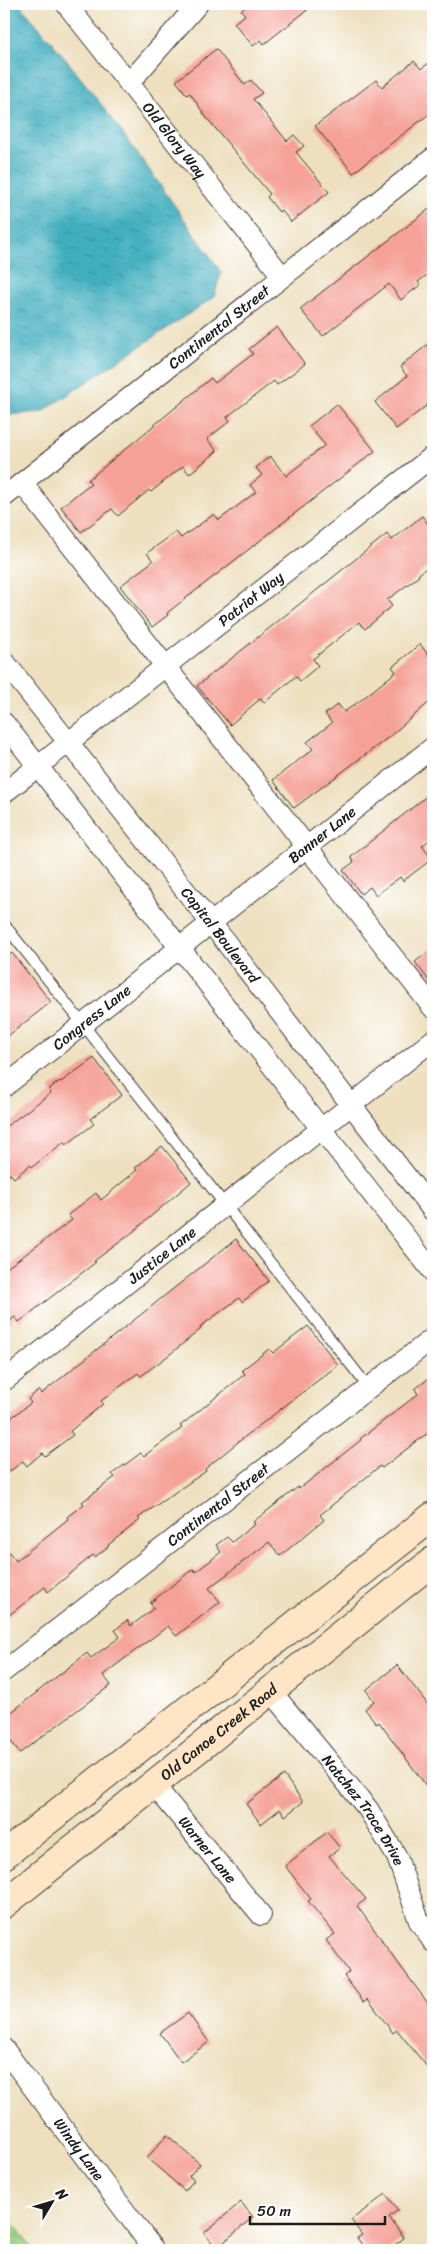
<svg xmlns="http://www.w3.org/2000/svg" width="437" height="2254" font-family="Sriracha,sans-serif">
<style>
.wetland{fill:url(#wetland-marsh);stroke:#5a754e}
.water{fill:url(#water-ripples);stroke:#2e656e}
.building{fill:#f5a197}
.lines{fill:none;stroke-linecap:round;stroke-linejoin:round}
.lane-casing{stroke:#3c3934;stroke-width:12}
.street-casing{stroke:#3c3934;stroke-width:22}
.secondary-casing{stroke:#3c3934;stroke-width:30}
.lane{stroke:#fff;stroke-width:10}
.street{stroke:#fff;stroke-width:20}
.secondary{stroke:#fee5c5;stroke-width:28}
.labels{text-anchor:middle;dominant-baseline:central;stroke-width:5;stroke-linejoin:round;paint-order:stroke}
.street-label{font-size:15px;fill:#1c1c1c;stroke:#fff}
</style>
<defs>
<pattern id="wetland-marsh" width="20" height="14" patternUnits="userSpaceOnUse" patternTransform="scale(1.25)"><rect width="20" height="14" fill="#97ce80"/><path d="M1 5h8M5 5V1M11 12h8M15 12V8" fill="none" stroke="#82b06e"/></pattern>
<pattern id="water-ripples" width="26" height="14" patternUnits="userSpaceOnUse" patternTransform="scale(1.25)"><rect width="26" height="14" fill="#41aebf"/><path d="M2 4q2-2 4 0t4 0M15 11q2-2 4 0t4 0" fill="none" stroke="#368d9a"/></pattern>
</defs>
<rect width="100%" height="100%" fill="#fff"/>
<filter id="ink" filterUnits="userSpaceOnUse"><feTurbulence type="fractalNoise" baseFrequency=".02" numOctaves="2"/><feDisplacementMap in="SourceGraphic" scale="10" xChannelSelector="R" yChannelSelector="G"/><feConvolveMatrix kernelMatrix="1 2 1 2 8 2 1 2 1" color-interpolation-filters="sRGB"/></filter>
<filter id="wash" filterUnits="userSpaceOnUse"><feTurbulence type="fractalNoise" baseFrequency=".0096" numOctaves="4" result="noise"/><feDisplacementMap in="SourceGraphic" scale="20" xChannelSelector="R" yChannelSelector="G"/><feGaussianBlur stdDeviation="1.12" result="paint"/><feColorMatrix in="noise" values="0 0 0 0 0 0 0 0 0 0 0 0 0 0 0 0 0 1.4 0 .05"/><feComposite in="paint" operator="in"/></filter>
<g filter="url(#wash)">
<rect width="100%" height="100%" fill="#eee0bf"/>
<path class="wetland" d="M4,2210L33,2250H4Z"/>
<path class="water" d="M4,4H19C93,87 157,180 221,272L214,297L42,412L4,415Z"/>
<g id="blocks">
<path class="building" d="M250,4H315L264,44L261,40L253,46L234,23L245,15L241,10Z
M216,49L245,85L251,80L262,93L253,99L287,141L294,135L304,146L296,152L329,192L291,222L281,210L279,212L267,197L270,194L206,117L190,93L187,95L176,81Z
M433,60V111L353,173L315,126L376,80L382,87L414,61L421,69Z
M433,206V270L418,282L420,285L401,300L389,284L323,336L300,309Z
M277,327L305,364L277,385L274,381L227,417L230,421L207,439L217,451L189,474L183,466L151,492L149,490L118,516L112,509L81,532L61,507L91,483L88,480L211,378L215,383L253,354L249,349Z
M433,340V401L396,429L375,402L407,376L400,367Z
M337,404L375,451L167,613L168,615L152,627L120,586L153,561L147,553L176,532L181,538L214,514L219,520L256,492L250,485L262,475L256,468L270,456L286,476L325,445L309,426Z
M422,516L433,531V562L418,575L419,576L387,600L392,606L365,629L359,622L313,659L318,666L300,681L296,676L264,703L261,698L230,725L197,686L387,534L392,540Z
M420,644L433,661V699L389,737L294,808L273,780L313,749L307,742L332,723L325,714L338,704L344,712L361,700L396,672L392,667Z
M433,791V837L422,846L432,859L403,881L400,877L376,895L370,887L361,894L343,870L354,862L351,857Z
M433,948V986L415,962Z
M12,953L51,1002L4,1039V959Z
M94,1058L122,1095L90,1119L94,1124L66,1145L64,1142L32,1167L30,1165L14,1178L10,1174L4,1179V1128L51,1093L49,1089L60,1081L61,1082Z
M162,1146L191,1182L128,1236L94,1261L96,1262L19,1322L15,1317L4,1326V1270L72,1220L68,1215L96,1193L101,1200L137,1170L135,1168Z
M236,1239L269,1281L242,1302L239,1298L200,1327L201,1329L169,1355L141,1376L138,1373L101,1401L103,1404L70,1431L73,1435L45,1456L42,1453L27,1466L23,1461L4,1476V1423L31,1403L28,1399L39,1390L41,1394Z
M308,1326L338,1365L238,1442L205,1469L206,1471L138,1518L140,1520L108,1545L109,1546L95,1557L93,1555L48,1592L45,1587L4,1619V1546L16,1561L68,1519L67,1517L84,1504L82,1502L115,1477L112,1474L141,1453L144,1456L182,1428L180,1426L245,1374L242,1370L269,1349L273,1353Z
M433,1375V1429L382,1468L380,1466L320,1515L324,1520L280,1556L269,1542L209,1588L220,1602L176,1636L168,1626L103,1675L111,1685L20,1753L4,1732V1718L87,1653L91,1658L120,1637L115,1630L127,1620L131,1626L154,1608L150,1603L193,1569L196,1572L221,1552L216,1545L227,1537L232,1542L255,1524L253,1522L298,1487L299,1489L361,1440L360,1439L418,1394L415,1389Z
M397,1665L433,1711V1795L379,1722L377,1724L365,1709L374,1701L366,1690Z
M284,1775L303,1802L285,1816L280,1809L261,1824L246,1804Z
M327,1832L340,1848L329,1856L366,1899L357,1906L382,1940H381L433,2010V2074L397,2030L393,2033L368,1999L364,2002L344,1976L349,1972L326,1940L335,1934L308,1901L311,1899L285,1866Z
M188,2013L209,2042L181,2062L160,2033Z
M167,2135L200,2164L189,2176L194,2180L185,2191L147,2158Z
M386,2194L398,2210L389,2217L404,2238L388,2250H366L357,2238L362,2235L351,2220Z
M241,2202L253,2217L217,2248L204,2233Z"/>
</g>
</g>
<g filter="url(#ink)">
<use href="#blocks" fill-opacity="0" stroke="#3c3934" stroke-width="1"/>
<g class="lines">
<g class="lane-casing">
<path id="lane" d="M4,924L369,1388"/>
</g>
<g class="street-casing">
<g id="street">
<path id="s1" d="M66,4L282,276"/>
<path d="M129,83L198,4"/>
<path d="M22,483L433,1008"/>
<path id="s2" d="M4,497L433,158"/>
<path id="s3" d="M4,661L211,923L433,1211"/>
<path d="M4,723L433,1272"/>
<path id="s4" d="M4,793L433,456"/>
<path id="s5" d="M4,1087L433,747"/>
<path id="s6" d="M4,1381L433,1040"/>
<path id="s7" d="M4,1671L433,1338"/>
<path id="s8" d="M271,1691L368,1809L397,1857L419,1921L433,1942"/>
<path id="s9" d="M154,1785L261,1915"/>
<path id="s10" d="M4,2049L154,2250"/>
</g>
</g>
<g class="secondary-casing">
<g id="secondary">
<path d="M4,1855L433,1516"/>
<path id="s11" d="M4,1904L433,1561"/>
</g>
</g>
<use href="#lane" class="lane"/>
<use href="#street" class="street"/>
<use href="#secondary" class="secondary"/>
</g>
</g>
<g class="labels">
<g class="street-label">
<text stroke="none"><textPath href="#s1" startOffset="174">Old Glory Way</textPath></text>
<text stroke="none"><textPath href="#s2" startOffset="274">Continental Street</textPath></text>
<text stroke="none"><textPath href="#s4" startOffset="314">Patriot Way</textPath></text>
<text stroke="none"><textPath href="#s5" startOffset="406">Banner Lane</textPath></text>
<text stroke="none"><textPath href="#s3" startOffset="349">Capital Boulevard</textPath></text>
<text stroke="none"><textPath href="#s5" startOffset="112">Congress Lane</textPath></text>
<text stroke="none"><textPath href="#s6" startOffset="202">Justice Lane</textPath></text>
<text stroke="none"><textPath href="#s7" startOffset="271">Continental Street</textPath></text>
<text stroke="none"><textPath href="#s11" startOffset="275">Old Canoe Creek Road</textPath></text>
<text stroke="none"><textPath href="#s8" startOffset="151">Natchez Trace Drive</textPath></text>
<text stroke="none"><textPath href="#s9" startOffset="84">Warner Lane</textPath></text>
<text stroke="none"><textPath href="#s10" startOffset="125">Windy Lane</textPath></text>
</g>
</g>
<rect width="437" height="2254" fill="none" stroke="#fff" stroke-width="20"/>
<g transform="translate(52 2202) rotate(52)" stroke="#ffffff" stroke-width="4" paint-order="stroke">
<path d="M0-4L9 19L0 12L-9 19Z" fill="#1c1c1c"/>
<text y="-8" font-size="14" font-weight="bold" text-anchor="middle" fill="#1c1c1c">N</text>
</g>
<path d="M250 2216v8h135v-8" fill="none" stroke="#1c1c1c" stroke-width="2.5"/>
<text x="257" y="2216" font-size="15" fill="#1c1c1c" stroke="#ffffff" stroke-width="4" paint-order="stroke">50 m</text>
</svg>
